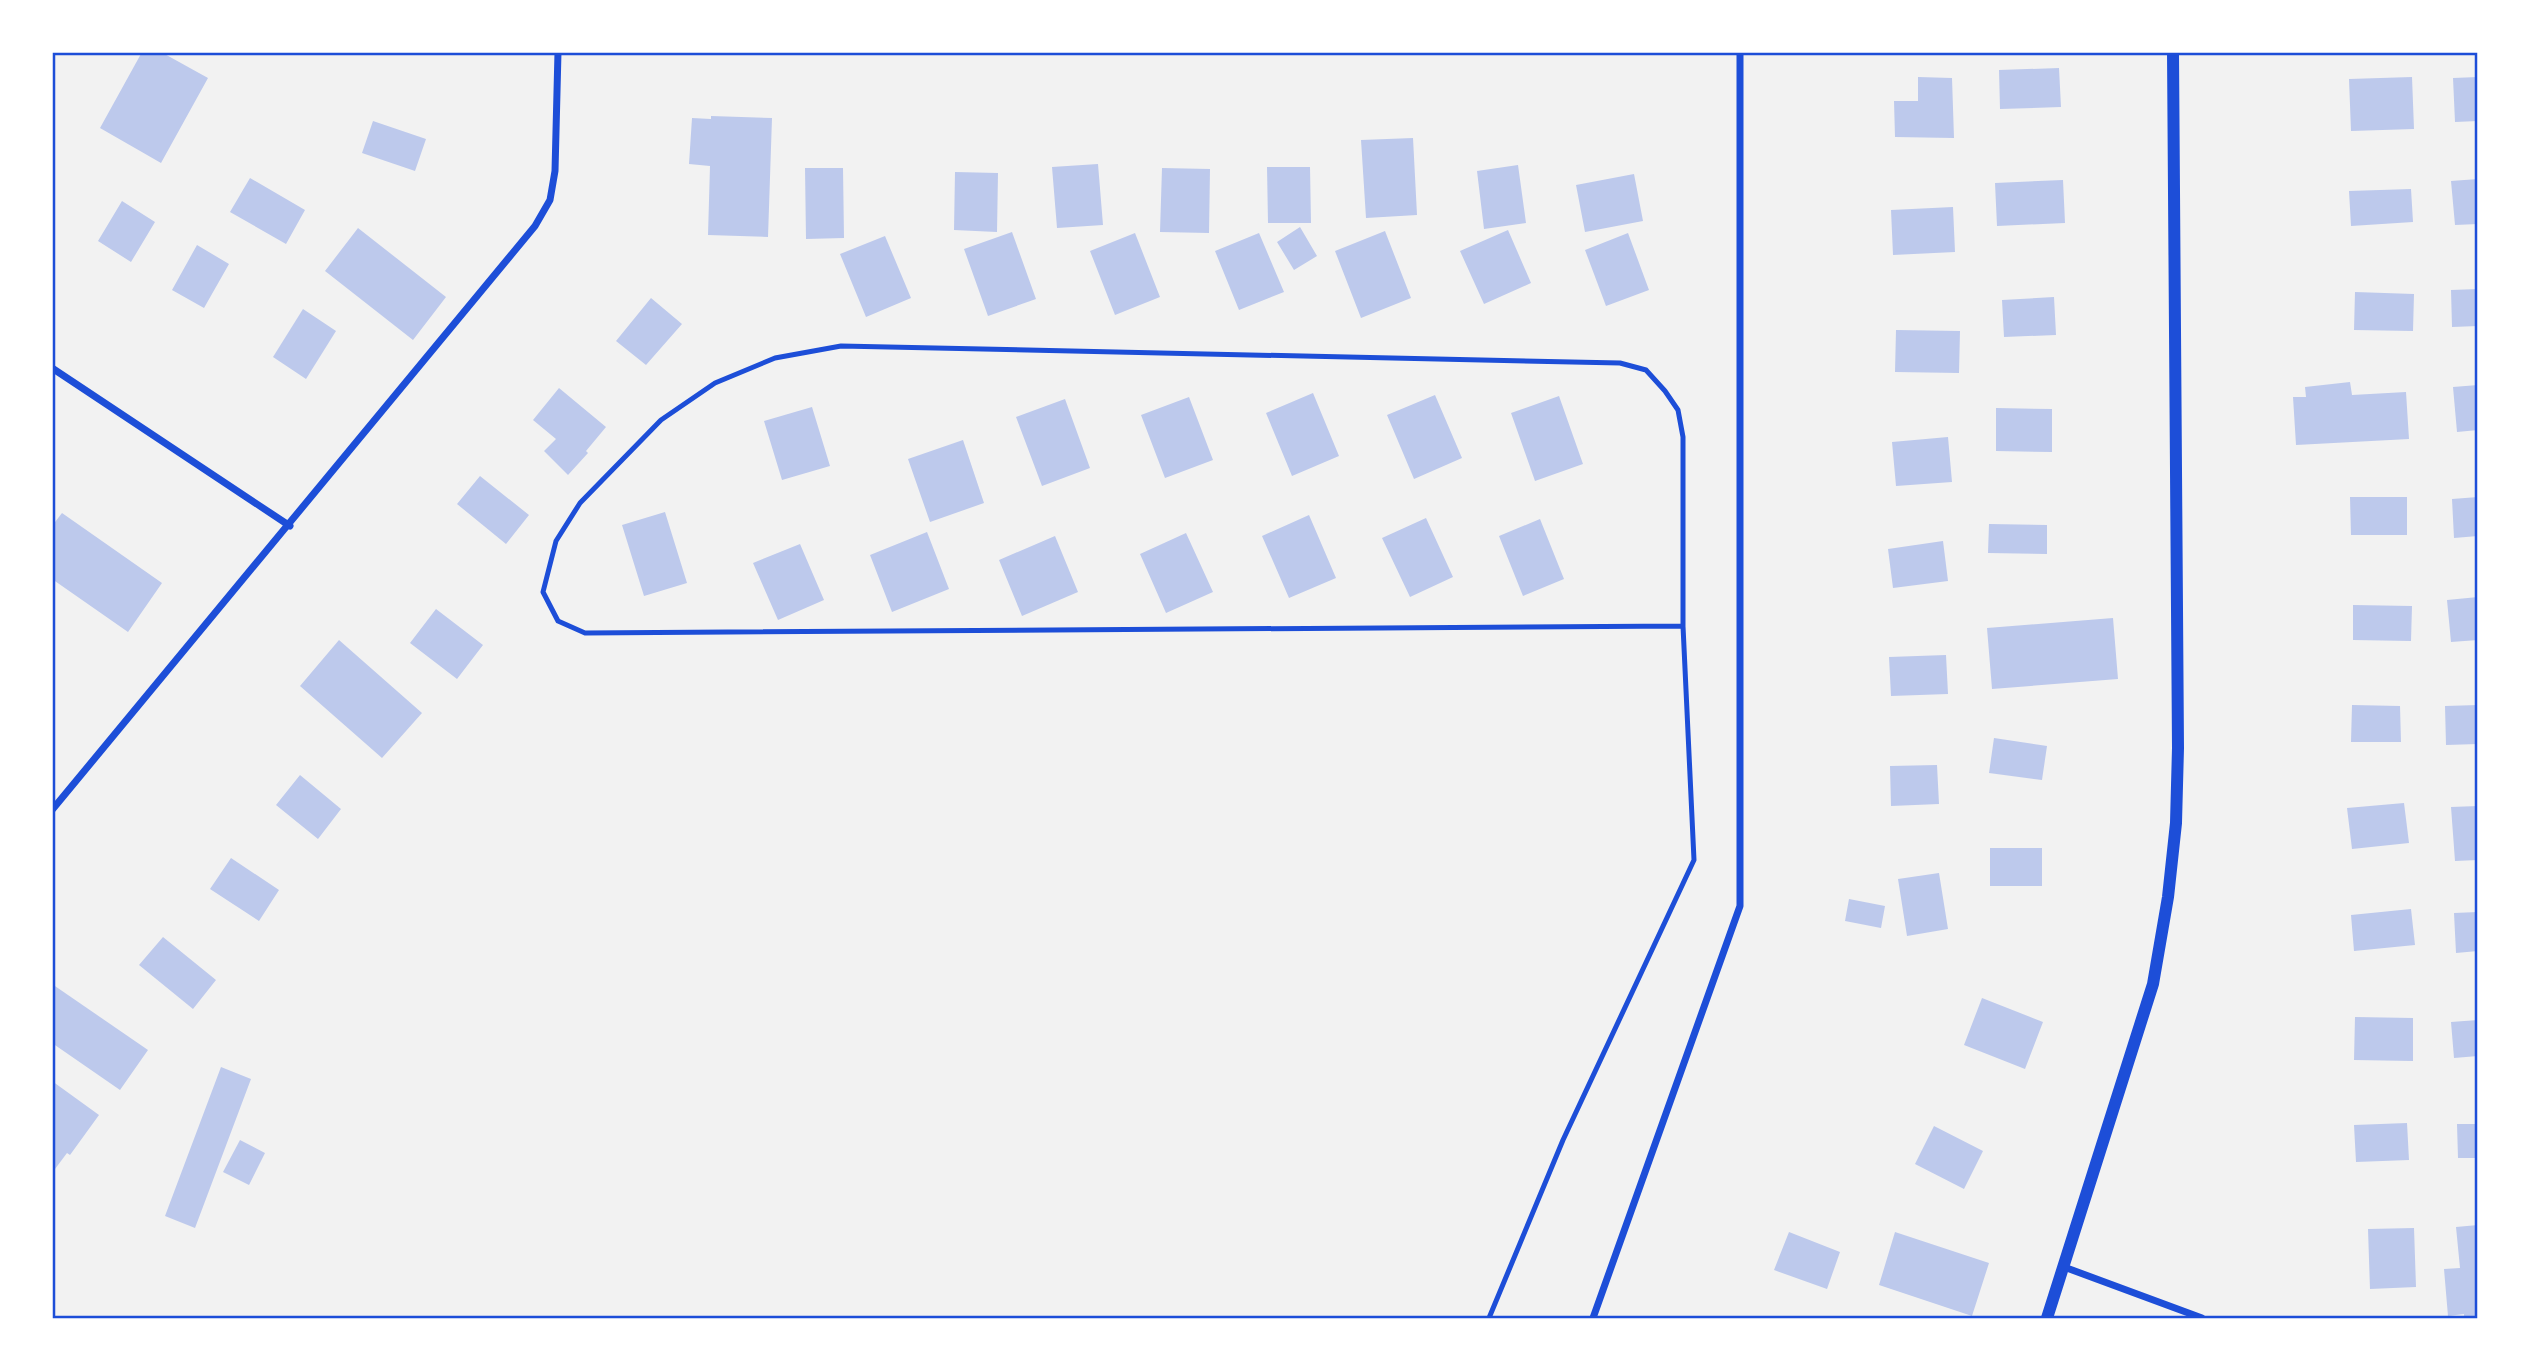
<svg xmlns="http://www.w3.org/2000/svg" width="2530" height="1371" font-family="'PT Sans Narrow',sans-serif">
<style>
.building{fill:#bdc9ec}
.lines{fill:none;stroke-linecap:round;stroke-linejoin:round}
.service{stroke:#1d4ed8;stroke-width:5}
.minor{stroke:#1d4ed8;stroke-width:7}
.tertiary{stroke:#1d4ed8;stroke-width:12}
.neatline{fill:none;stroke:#1d4ed8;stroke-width:2.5}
</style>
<rect width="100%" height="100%" fill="#f2f2f2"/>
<path class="building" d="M142,52H161L208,78L161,163L100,128Z
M2059,68L2061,107L2000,109L1999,70Z
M1918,77L1952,78L1954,138L1895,137L1894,101H1918Z
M2412,77L2414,129L2351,131L2349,79Z
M2478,77V121L2455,122L2453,78Z
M711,116L772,118L768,237L708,235L710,166L689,164L692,118L711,119Z
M373,121L426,139L415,171L362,153Z
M1413,138L1417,215L1366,218L1361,140Z
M1098,164L1103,225L1057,228L1052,167Z
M1518,165L1526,223L1484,229L1477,171Z
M1267,167H1310L1311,223H1268Z
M805,168H843L844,238L806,239Z
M1162,168L1210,169L1209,233L1160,232Z
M955,172L998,173L997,232L954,230Z
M1634,174L1643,221L1585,232L1576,185Z
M250,178L305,210L286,244L230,212Z
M2478,179V224L2455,225L2451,181Z
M2063,180L2065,223L1997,226L1995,183Z
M2411,189L2413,222L2351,226L2349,191Z
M122,201L155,222L131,262L98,241Z
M1953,207L1955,252L1893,255L1891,210Z
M1300,227L1317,256L1294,270L1277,242Z
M358,228L446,297L413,340L325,271Z
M1508,230L1531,283L1484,304L1460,251Z
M1385,231L1411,298L1361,318L1335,251Z
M1012,232L1036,299L988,316L964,249Z
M1135,233L1160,297L1115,315L1090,251Z
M1259,233L1284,292L1239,310L1215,251Z
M1628,233L1649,290L1606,306L1585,250Z
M885,236L911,298L866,317L840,254Z
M197,245L229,264L204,308L172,290Z
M2478,289V326L2452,327L2451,290Z
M2355,292L2414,294L2413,331L2354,330Z
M2054,297L2056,335L2004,337L2002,300Z
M651,298L682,324L646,365L616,341Z
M303,309L336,331L306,379L273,357Z
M1896,330L1960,331L1959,373L1895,372Z
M2350,382L2352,395L2406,392L2409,439L2296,445L2293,397H2306L2305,387Z
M2478,385V430L2457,432L2453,387Z
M559,388L606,427L586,451L588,453L568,475L544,451L556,439L533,420Z
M1313,393L1339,456L1292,476L1266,413Z
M1435,395L1462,458L1414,479L1387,415Z
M1559,396L1583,464L1535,481L1511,413Z
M1189,397L1213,460L1165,478L1141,415Z
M1065,399L1090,468L1042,486L1016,417Z
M812,407L830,466L782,480L764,421Z
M1996,408L2052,409V452L1996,451Z
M1948,437L1952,482L1896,486L1892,442Z
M963,440L984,503L930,522L908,459Z
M480,476L529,515L506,544L457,504Z
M2350,497H2407V535H2351Z
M2478,497V536L2454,538L2452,499Z
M665,512L687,583L644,596L622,525Z
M62,513L162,583L128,632L52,579V526Z
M1309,515L1336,578L1289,598L1262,536Z
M1426,518L1453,577L1410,597L1382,538Z
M1540,519L1564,579L1523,596L1499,536Z
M1989,524L2047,525V554L1988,553Z
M927,532L949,589L892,612L870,555Z
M1186,533L1213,592L1166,613L1140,554Z
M1055,536L1078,592L1022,616L999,560Z
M1943,541L1948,581L1893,588L1888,549Z
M800,544L824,600L778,620L753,563Z
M2478,597V640L2451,642L2447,600Z
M2353,605L2412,606L2411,641L2353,640Z
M436,609L483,645L457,679L410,643Z
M2113,618L2118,679L1992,689L1987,628Z
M339,640L422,713L382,758L300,686Z
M1946,655L1948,694L1891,696L1889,657Z
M2352,705L2400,706L2401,742H2351Z
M2478,705V744L2446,745L2445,706Z
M1994,738L2047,746L2042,780L1989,773Z
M1937,765L1939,804L1891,806L1890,766Z
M300,775L341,809L318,839L276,805Z
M2404,803L2409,843L2352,849L2347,808Z
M2478,806V860L2455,861L2451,807Z
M1990,848H2042V886H1990Z
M231,858L279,890L259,921L210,889Z
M1939,873L1948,929L1907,936L1898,879Z
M1849,899L1885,906L1881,928L1845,921Z
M2411,909L2415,945L2354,951L2351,915Z
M2478,912V951L2456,953L2454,913Z
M163,937L216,980L193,1009L139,965Z
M52,984L148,1050L120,1090L52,1043Z
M1982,998L2043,1022L2025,1069L1964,1045Z
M2355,1017L2413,1018V1061L2354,1060Z
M2478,1020V1056L2454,1058L2451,1022Z
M221,1067L251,1079L195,1228L165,1216Z
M52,1081L99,1115L70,1155L67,1153L52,1173Z
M2407,1123L2409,1160L2356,1162L2354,1125Z
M2457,1124H2478V1158H2458Z
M1934,1126L1983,1151L1964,1189L1915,1164Z
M240,1140L265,1153L249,1185L223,1172Z
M2478,1225V1317L2464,1318V1314L2448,1316L2444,1269L2460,1268L2456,1227Z
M2414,1228L2416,1287L2370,1289L2368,1229Z
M1789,1232L1840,1252L1827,1289L1774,1270Z
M1895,1232L1989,1263L1972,1316L1879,1285Z"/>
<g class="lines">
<path class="service" d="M1489,1318L1563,1140L1694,860L1683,626V437L1678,410L1665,391L1646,370L1620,363L841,346L775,358L715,383L661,420L580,503L556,541L543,592L558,621L585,633L1683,626"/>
<path class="minor" d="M52,368L290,526
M52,810L535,226L550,200L555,171L558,52
M2064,1267L2202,1318
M1593,1318L1740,906V52"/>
<path class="tertiary" d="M2047,1318L2153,984L2168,897L2176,823L2178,748L2173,52"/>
</g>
<rect width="2530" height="1371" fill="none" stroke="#ffffff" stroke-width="108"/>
<rect x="54" y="54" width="2422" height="1263" class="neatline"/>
</svg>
